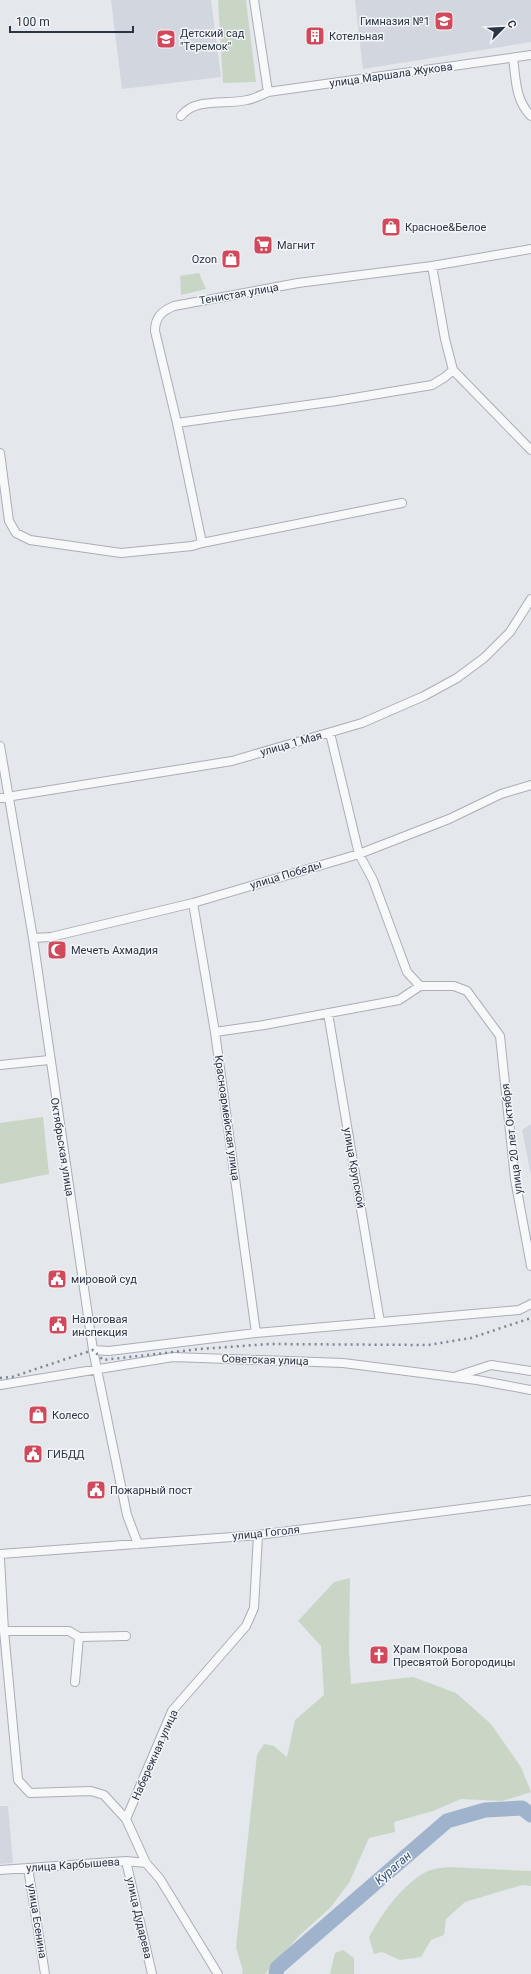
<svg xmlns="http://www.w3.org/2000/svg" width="531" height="1974" font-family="Roboto,sans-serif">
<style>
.built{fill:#d2d6de}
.green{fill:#c9d6c5}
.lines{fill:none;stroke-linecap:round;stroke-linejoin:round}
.river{stroke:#9fb4cc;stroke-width:15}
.street-casing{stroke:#a9aeb7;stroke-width:10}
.street{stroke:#f7f8fa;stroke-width:8}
.rail{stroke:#7d8696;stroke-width:2.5;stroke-dasharray:2 4;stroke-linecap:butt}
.labels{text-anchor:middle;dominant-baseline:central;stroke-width:3;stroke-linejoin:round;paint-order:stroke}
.poi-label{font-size:11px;fill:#2b3445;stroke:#f4f6f9;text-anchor:start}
.street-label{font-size:11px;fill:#2b3445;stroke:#f4f6f9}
.water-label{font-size:12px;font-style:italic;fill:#34527a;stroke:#f4f6f9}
</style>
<rect width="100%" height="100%" fill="#e4e7ec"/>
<path class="built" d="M111,0H211L221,77L122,89Z
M355,0H531V42L363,69Z
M531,1124V1175L522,1130Z
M0,1806H8L13,1863L0,1864Z"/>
<path class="green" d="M218,0H246L256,82L223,83Z
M199,273L206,289L181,295L180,276Z
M43,1117L49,1174L0,1184V1123Z
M350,1578L349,1651L351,1684L413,1677L456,1693L491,1724L521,1767L531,1792L502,1801L461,1799L433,1811L394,1822L395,1832L369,1838L349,1883L330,1908L300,1935L265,1974H242L243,1971L236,1947L257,1755L264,1744L274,1746L287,1757L295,1720L324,1695L321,1646L298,1621L334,1582Z
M448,1867L531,1871V1886L522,1885L465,1902L446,1919L444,1935L431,1940L421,1957L400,1960L382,1952L374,1954L369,1937C382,1914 400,1887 424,1873C430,1869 441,1868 448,1867Z
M343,1950L354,1958V1974H330L335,1953Z"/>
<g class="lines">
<path class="river" d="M276,1974L277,1968L447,1821L485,1810L522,1808L531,1815"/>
<g class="street-casing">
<path id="street" d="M254,0L268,92
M513,58C516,79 515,100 531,116
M181,116C196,97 226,105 247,100C254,99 261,95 268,92L531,55
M432,266L445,339L453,370L531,450
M177,423L336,401L432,385L445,377L453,370
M0,453L9,521L16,533L30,540L121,553L192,546L202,543L177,423L155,331C155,317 162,311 174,306L298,283L432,266L531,249
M202,543L402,503
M330,733L359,854L373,880L407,972L420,986H454L467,991L500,1036L515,1179L531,1266
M0,746L33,938L93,1350L127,1515L138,1544
M0,798L232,761L362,723L424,696L457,678L484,658L510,632L531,599
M193,903L215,1032L256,1333
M33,938L51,937L193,903L359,854L449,819L501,794L531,785
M328,1013L380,1322
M215,1032L264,1025L399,1000L420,986
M0,1065L49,1060
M93,1350L109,1351L256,1333L519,1310L531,1304
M457,1376L491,1365L531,1371
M0,1385L173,1357L343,1363L477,1380L531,1390
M0,1554L258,1535L531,1500
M0,1559L4,1631L18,1780L30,1793L91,1791L104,1795L126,1819
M4,1631H69L79,1637L75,1682
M79,1637L126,1636
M126,1861L152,1974
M28,1868L45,1974
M0,1870L126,1861L146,1863
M218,1974L160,1879L146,1863L126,1819L172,1711L246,1626L254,1608L258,1535"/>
</g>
<use href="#street" class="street"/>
<path class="rail" d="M0,1378L12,1377L93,1350L103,1360L200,1349L269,1344L428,1345L471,1338L531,1318"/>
</g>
<defs>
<g id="school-square" transform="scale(1)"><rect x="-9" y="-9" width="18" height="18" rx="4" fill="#d1495b" stroke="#f4f6f9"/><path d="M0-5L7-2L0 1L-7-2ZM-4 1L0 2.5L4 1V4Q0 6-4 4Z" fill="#fff"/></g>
<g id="building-square" transform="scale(1)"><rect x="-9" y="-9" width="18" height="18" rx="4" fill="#d1495b" stroke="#f4f6f9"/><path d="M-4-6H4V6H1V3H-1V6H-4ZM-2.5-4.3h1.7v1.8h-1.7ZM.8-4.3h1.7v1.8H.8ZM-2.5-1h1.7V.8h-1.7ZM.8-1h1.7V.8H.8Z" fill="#fff"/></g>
<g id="shop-square" transform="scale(1)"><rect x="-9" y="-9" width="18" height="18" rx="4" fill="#d1495b" stroke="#f4f6f9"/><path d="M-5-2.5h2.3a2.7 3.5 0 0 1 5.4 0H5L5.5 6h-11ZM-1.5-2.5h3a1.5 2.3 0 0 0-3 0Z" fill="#fff"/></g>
<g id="supermarket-square" transform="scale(1)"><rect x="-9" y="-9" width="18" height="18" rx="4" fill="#d1495b" stroke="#f4f6f9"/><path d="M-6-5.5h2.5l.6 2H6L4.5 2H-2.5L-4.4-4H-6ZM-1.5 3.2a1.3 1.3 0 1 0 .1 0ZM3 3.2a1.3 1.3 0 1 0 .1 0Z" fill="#fff"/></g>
<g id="mosque-square" transform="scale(1)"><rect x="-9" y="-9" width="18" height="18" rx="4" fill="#d1495b" stroke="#f4f6f9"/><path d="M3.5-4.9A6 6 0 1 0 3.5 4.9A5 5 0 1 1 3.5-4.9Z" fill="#fff"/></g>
<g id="civic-square" transform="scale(1)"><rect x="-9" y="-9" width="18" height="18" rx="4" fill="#d1495b" stroke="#f4f6f9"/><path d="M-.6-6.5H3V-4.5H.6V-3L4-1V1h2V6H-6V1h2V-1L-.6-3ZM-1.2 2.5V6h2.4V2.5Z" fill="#fff"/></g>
<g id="church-square" transform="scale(1)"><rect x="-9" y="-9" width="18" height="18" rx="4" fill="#d1495b" stroke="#f4f6f9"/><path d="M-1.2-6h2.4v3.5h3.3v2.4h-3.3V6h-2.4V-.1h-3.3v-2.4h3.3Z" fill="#fff"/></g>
</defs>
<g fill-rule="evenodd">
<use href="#school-square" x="444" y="21"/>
<use href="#building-square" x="315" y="36"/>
<use href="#school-square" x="166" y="39"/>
<use href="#shop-square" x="391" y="227"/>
<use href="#supermarket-square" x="263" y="245"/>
<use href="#shop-square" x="231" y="259"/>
<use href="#mosque-square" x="57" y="950"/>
<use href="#civic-square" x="57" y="1279"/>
<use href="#civic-square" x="58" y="1325"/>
<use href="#shop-square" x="38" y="1415"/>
<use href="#civic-square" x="33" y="1454"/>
<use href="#civic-square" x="96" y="1490"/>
<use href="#church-square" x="379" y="1655"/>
</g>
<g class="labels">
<g class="poi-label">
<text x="430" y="21" text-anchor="end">Гимназия №1</text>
<text x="180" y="33">Детский сад<tspan x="180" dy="13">"Теремок"</tspan></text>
<text x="329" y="36">Котельная</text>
<text x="405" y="227">Красное&amp;Белое</text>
<text x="277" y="245">Магнит</text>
<text x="217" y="259" text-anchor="end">Ozon</text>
<text x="71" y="950">Мечеть Ахмадия</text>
<text x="71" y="1279">мировой суд</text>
<text x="72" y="1319">Налоговая<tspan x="72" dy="13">инспекция</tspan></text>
<text x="52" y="1415">Колесо</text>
<text x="47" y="1454">ГИБДД</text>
<text x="110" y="1490">Пожарный пост</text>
<text x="393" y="1649">Храм Покрова<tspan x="393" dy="13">Пресвятой Богородицы</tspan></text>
</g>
<g class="street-label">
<text transform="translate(391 75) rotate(-8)">улица Маршала Жукова</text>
<text transform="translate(239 294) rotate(-10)">Тенистая улица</text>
<text transform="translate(291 744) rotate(-16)">улица 1 Мая</text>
<text transform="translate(286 875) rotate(-17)">улица Победы</text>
<text transform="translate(227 1118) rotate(82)">Красноармейская улица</text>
<text transform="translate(512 1139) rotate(-97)">улица 20 лет Октября</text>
<text transform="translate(62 1147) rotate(81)">Октябрьская улица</text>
<text transform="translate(354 1168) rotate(80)">улица Крупской</text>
<text transform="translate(265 1360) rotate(2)">Советская улица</text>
<text transform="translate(266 1533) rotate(-6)">улица Гоголя</text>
<text transform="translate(155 1755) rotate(-66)">Набережная улица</text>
<text transform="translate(73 1865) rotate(-4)">улица Карбышева</text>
<text transform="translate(139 1918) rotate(77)">улица Дударева</text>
<text transform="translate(37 1921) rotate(81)">улица Есенина</text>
</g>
<g class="water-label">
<text transform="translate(393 1868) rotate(-41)">Кураган</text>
</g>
</g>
<g transform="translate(503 28) rotate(66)" stroke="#f4f6f9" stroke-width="3" paint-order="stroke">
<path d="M0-3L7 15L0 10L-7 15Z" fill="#2b3445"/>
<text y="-6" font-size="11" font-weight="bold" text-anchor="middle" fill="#2b3445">С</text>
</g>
<path d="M10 26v6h123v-6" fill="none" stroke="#2b3445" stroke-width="2"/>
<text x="16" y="26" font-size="12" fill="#2b3445" stroke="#f4f6f9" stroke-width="3" paint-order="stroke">100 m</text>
</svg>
